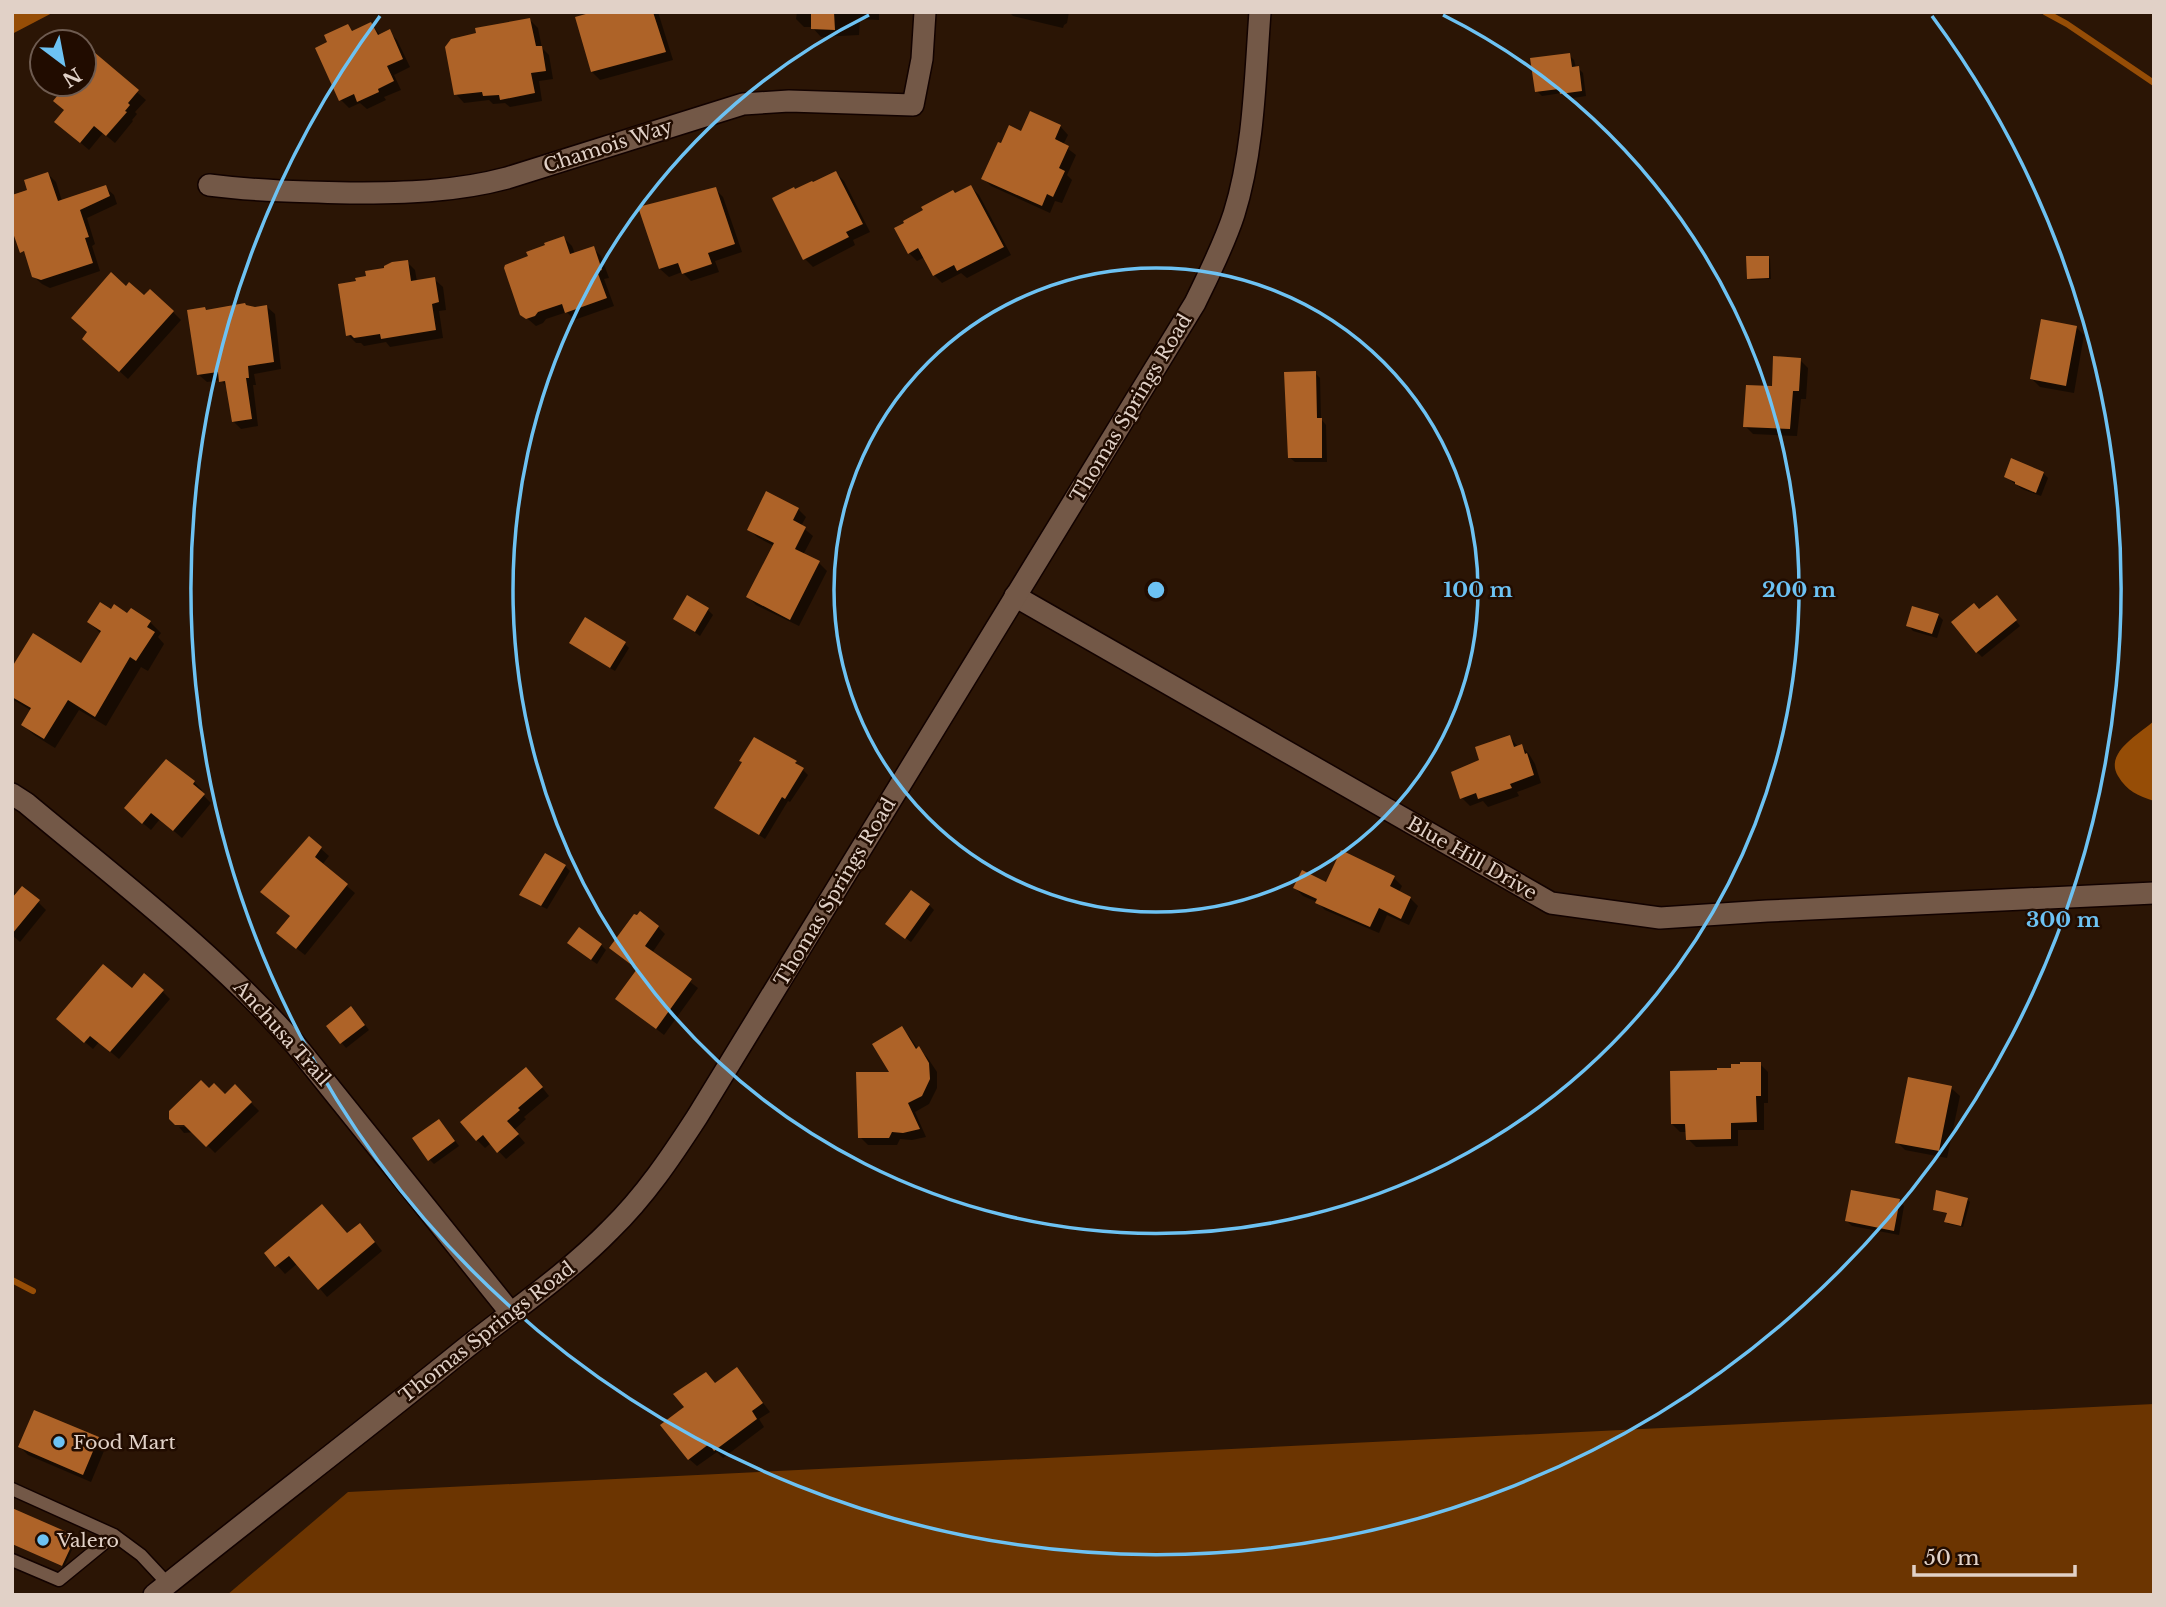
<svg xmlns="http://www.w3.org/2000/svg" width="2166" height="1607" font-family="'Libre Baskerville',serif">
<style>
.forest{fill:#6c3501}
.water{fill:#964d06}
.shadow{fill:#0007}
.lines{fill:none;stroke-linecap:round;stroke-linejoin:round}
.stream{stroke:#964d06;stroke-width:6}
.building{fill:#ae6328}
.service-casing{stroke:#120200;stroke-width:15}
.minor-casing{stroke:#120200;stroke-width:24}
.tertiary-casing{stroke:#120200;stroke-width:24}
.service{stroke:#735847;stroke-width:12}
.minor{stroke:#735847;stroke-width:21}
.tertiary{stroke:#735847;stroke-width:21}
.ring{fill:none;stroke:#6dc2f3;stroke-width:3.5}
.poi-dot{fill:#6dc2f3;stroke:#210c00;stroke-width:2.5}
.labels{text-anchor:middle;dominant-baseline:central;stroke-width:5;stroke-linejoin:round;paint-order:stroke}
.street-label{font-size:19px;fill:#e1d1c7;stroke:#210c00}
.poi-label{font-size:19px;fill:#e1d1c7;stroke:#210c00;text-anchor:start}
.centre{fill:#6dc2f3;stroke:#210c00;stroke-width:3.5}
.ring-label{font-size:21px;text-anchor:middle;font-weight:bold;fill:#6dc2f3;stroke:#210c00;stroke-width:5;stroke-linejoin:round;paint-order:stroke}
</style>
<rect width="100%" height="100%" fill="#2b1505"/>
<path class="forest" d="M2154,1404v191h-1927l121,-103z"/>
<path class="water" d="M12,12h42l-42,22z
M2154,721v80c-16,-5 -27,-10 -36,-25 -14,-23 21,-42 36,-55z"/>
<path class="shadow" d="M597,12h61l15,48 -73,20 -8,-8z
M797,12h82v8l-19,-1 -1,16 -38,2 -9,-10h-8l-8,-8z
M1009,12h60l-2,11 -3,2 -1,3 -50,-12z
M530,20l8,8 4,20 7,7 4,24 -14,2 3,20 -32,6 -5,-4 -12,1 -4,-4 -25,3 -8,-9z
M371,24l10,12 8,-4 8,8 13,27 -16,8 7,15 -17,7 2,3 -19,9 -7,-6 -11,5 -8,-8 -11,-57 18,-17 6,6z
M94,55l52,45 -11,12 2,2 -5,6 1,1 -18,22 -12,-10 -14,17 -24,-21 1,-18 3,-27h15v-17z
M1569,55l5,5 2,8h2l5,5 3,23 -19,3 -5,-6 -20,3 -5,-5z
M1060,126l8,9 -5,10 13,10 -9,20 5,5 -10,23 -7,-2 -5,12 -59,-27 -8,-8 39,-45z
M836,173l8,8 26,51 -17,8 2,5 -42,22 -8,-8 -9,-68z
M48,174l8,8 6,19 43,-14 9,8 3,9 -30,14 8,26 -3,2 8,25 -50,17 -8,-4 -9,-8 -5,-20 -8,-8 9,-56z
M971,187l8,8 32,60 -44,23 -6,-5 -19,10 -8,-8 -9,-18 -8,4 -8,-8 47,-58z
M715,189l8,8 19,55 -27,9 4,11 -28,9 -9,-9 -13,5 -9,-8z
M564,238l8,8 3,8 18,-6 8,8 8,22 -5,1 10,27 -40,14 -7,-8 -21,7 -3,4 -7,3 -14,-12 8,-57z
M1768,257l2,2 1,20 -20,1 -2,-2z
M407,262l8,8 2,12 17,-3 9,8 3,23 -7,1 4,27 -53,9 -4,-5 -22,4 -3,-3h-5l-8,-8 10,-53z
M126,288l47,24 8,8 -53,59 -36,-33 -3,-13z
M267,307l8,7 6,55 -27,5 2,11h-3l5,41 -17,3 -8,-8 -5,-32 -7,-9 -14,2 -8,-7 8,-64z
M2076,327l8,8 -10,58 -34,-6 -8,-8z
M1800,360l8,8 -2,31h-5l-4,37 -44,-2 -8,-8 29,-38z
M1315,373l5,5 1,41 5,6 1,37h-32l-6,-5z
M2043,473l5,5 -7,18 -19,-7 -16,-12z
M798,509l8,8 -5,9 12,10 -10,19 16,8 8,8 -28,55 -43,-21 -8,-8 26,-51 -17,-9 -8,-8z
M2001,603l19,23 -38,31 -5,-5 3,-41z
M708,610l5,5 -13,21 -25,-18z
M111,611l39,11 11,11 -3,4 6,7 -16,27 -7,-4 -35,59 -27,-16 -24,38 -21,-13 -11,-10 9,-14 -20,-12v-29l70,-5 19,-31 -12,-12z
M1938,615l5,5 -6,18 -24,-7 -5,-6z
M624,643l5,5 -14,23 -39,-24z
M1510,737l8,10 3,-1 8,8 6,10 6,19 -24,9 2,4 -31,11 -5,-6 -13,5 -8,-8 20,-37z
M795,762l13,13 -18,27 -2,-1 -23,38 -48,-31z
M194,782l8,8 -2,2 11,11 -29,35 -22,-19 -9,11 -17,-14z
M309,838l20,18 -7,9 33,28 -50,62 -19,-15z
M565,866l5,5 -23,38 -21,-10 -5,-5z
M1394,878l8,8 -3,6 11,6 8,8 -9,19 -22,-10 -8,18 -54,-23 -8,-8 -14,-6 -8,-8z
M12,890l5,4 21,8 8,8 -26,32 -8,-7z
M929,905l5,5 -23,32 -18,-13z
M658,927l7,7 -13,19 46,35 -34,47 -46,-36 20,-29 -27,-22z
M601,945l5,5 -9,14 -23,-16z
M132,990l30,1 8,8 -51,60 -20,-17 -6,7 -26,-22z
M356,1013l13,17 -23,18 -18,-22z
M901,1028l8,8 9,13 9,8 10,15v16l-8,16 -14,8 11,25 -14,3 -12,-1 -3,6h-29l-8,-8 32,-64z
M1760,1064l8,8v31h-4v27h-26v16l-42,1 -8,-8 -1,-7h-7l-8,-8 47,-53z
M534,1077l15,19 -25,21 2,2 -12,11 11,13 -19,16 -15,-16 -6,5 -8,-8z
M235,1086l24,25 -44,42 -21,-21 -10,1 -5,-6 14,-1 16,-35 16,5z
M1951,1088l9,8 -13,62 -42,-8 -8,-8z
M444,1126l15,20 -25,18 -5,-5z
M1968,1200l2,2 -7,25 -15,-3 -2,-2 2,-8 -13,-4z
M1899,1201l5,5 -5,29 -47,-9 -5,-5z
M368,1233l14,18 -55,46 -29,-34 -13,11 -19,-21 82,-18z
M737,1369l33,43 -11,7 5,8 -41,31 -6,-6 -20,14 -8,-7 27,-74z
M98,1438l8,8 -15,36 -63,-27 -8,-8z
M75,1537l2,2 -13,28 -52,-23z"/>
<g class="lines">
<path class="stream" d="M2045,12l22,12 87,59
M12,1280l21,11"/>
</g>
<path class="building" d="M593,12h60l13,40 -75,20 -16,-55z
M811,12h23l1,18 -24,-1z
M530,18l6,28h6l4,25 -15,2 4,20 -35,7 -1,-5 -16,1 -1,-4 -28,3 -9,-48 6,-8 25,-6 -1,-5z
M371,22l7,13 12,-6 13,30 -16,7 7,15 -16,8 1,3 -22,10 -3,-8 -15,7 -24,-53 12,-6 -3,-7 24,-11 4,7z
M94,52l45,38 -11,13 2,2 -5,6 2,1 -21,24 -12,-10 -14,17 -26,-21 10,-12 -11,-9 14,-17h17v-20z
M1570,53l2,14 7,-1 3,25 -22,3 -1,-5 -24,3 -5,-34z
M1030,111l31,14 -6,14 14,7 -10,22 6,3 -12,26 -6,-3 -5,12 -61,-27 17,-37 3,1 8,-18 12,6z
M836,171l27,53 -17,8 3,5 -46,23 -31,-62 22,-11 1,2 17,-8 1,1z
M48,172l10,29 48,-16 4,11 -30,14 9,27 -4,1 8,25 -52,17 -9,-3 -8,-26 -4,2 -8,-23v-35l15,-5 -3,-10z
M971,185l33,62 -47,24 -3,-6 -21,11 -15,-28 -10,6 -14,-26 10,-5 -1,-2 20,-11 -2,-3 32,-17 2,3z
M716,187l19,57 -27,9 4,11 -30,10 -4,-11 -19,6 -21,-62z
M564,236l6,18 24,-8 8,24 -5,1 10,27 -42,15 -3,-9 -24,8 -3,4 -9,3 -6,-4 -16,-47 1,-3 23,-9 -2,-4 19,-7 -1,-2z
M1746,256h23v22l-22,1z
M408,260l3,21 24,-4 4,25 -7,2 4,26 -55,9 -1,-5 -26,4 -3,-3 -5,1 -8,-52 18,-3 -1,-3 11,-2 -1,-5 19,-3v-2l8,-4z
M111,272l15,14 3,-4 15,13 6,-6 24,22 -55,61 -37,-33 5,-7 -16,-14z
M245,303l1,2 9,2 12,-2 7,57 -26,4 1,12h-3l6,41 -20,3 -7,-41 -6,1 -1,-10 -21,3 -10,-65 18,-3 1,3z
M2041,319l36,7 -11,60 -36,-7z
M1773,356l28,2 -2,33h-6l-3,38 -47,-2 3,-42 26,1z
M1316,371l1,47h5v40h-34l-4,-86z
M2011,458l33,14 -8,21 -21,-9v-2l-11,-5z
M766,491l33,17 -6,12 13,7 -11,22 25,12 -30,59 -44,-23 28,-54 -27,-13z
M687,595l22,13 -14,24 -22,-13z
M1997,595l20,25 -41,33 -25,-31 23,-19 5,6z
M100,602l11,7 3,-5 13,9 4,-5 20,13 -4,6 8,5 -19,29 -6,-4 -35,60 -27,-17 -24,39 -23,-14 10,-17 -19,-11v-30l21,-34 48,30 20,-32 -14,-9z
M1912,606l27,8 -7,20 -26,-8z
M585,617l41,25 -16,26 -41,-25z
M1510,735l4,12 8,-3 3,10 2,-1 7,22 -24,9 2,4 -34,11 -2,-6 -16,6 -9,-27 28,-12 -4,-13z
M754,737l43,24 -2,2 9,5 -19,31 -3,-2 -23,38 -45,-27 28,-46 -3,-1z
M166,759l29,22 -2,3 12,10 -32,37 -22,-18 -9,11 -18,-16z
M309,836l13,11 -7,10 33,27 -52,65 -20,-16 14,-17 -30,-24z
M1341,850l54,26 -5,10 21,11 -10,22 -22,-11 -9,19 -55,-24 2,-4 -24,-11 9,-18 24,12z
M545,853l21,12 -25,41 -22,-11z
M22,886l18,14 -28,34v-36z
M911,890l19,14 -25,35 -20,-15z
M640,911l19,15 -14,20 47,33 -36,50 -41,-30 22,-30 -28,-21 25,-34 3,1z
M579,927l23,17 -11,16 -24,-17z
M103,964l29,24 12,-15 20,17 -54,62 -20,-16 -6,7 -28,-24z
M351,1006l14,19 -25,19 -14,-18z
M902,1026l14,23 3,-3 10,17 1,16 -8,17 -14,7 12,26 -17,4 -11,-1 -3,6h-31l-2,-66h33l-17,-28z
M1740,1062h21v34h-5l1,26 -26,1v16l-45,1 -1,-16h-14l-1,-53 47,-1v-2h14v-4h9z
M526,1067l17,20 -25,21 2,2 -13,11 12,13 -22,19 -14,-18 -7,6 -16,-19z
M1908,1077l44,9 -13,65 -44,-8z
M201,1080l8,8 5,-5 11,11 10,-10 17,18 -46,45 -22,-22h-9l-6,-6v-8z
M439,1119l16,22 -27,20 -16,-23z
M1851,1190l49,9 -6,32 -49,-10z
M1936,1190l32,8 -7,28 -17,-4 3,-9 -14,-3z
M322,1204l25,29 13,-10 15,19 -57,48 -29,-34 -14,11 -11,-14z
M737,1367l26,36 -11,8 5,8 -43,32 -5,-7 -21,16 -28,-35 24,-18 -11,-13 33,-22 9,11z
M34,1410l65,27 -16,38 -65,-28z
M12,1508l64,28 -14,30 -50,-22z"/>
<g class="lines">
<g class="service-casing">
<path id="service" d="M12,1489l102,46 27,20 27,29
M12,1560l47,20 55,-45"/>
</g>
<g class="minor-casing">
<path id="minor" d="M209,185c47,6 94,7 141,8 53,0 105,-1 157,-15l236,-74 46,-3 124,4 9,-46 3,-47
M1015,596l536,307 109,15 107,-7 387,-18
M12,794l14,9c92,77 190,151 269,241l215,268"/>
</g>
<g class="tertiary-casing">
<path id="tertiary" d="M154,1595c102,-82 207,-162 308,-244 50,-40 104,-76 148,-121 35,-34 61,-73 87,-113l498,-814c14,-29 29,-58 39,-89 20,-64 21,-135 26,-202"/>
</g>
<use href="#service" class="service"/>
<use href="#minor" class="minor"/>
<use href="#tertiary" class="tertiary"/>
</g>
<g class="ring">
<circle cx="1156" cy="590" r="322"/>
<path d="M1443 15A643 643 0 1 1 869 15"/>
<path d="M1932 16A965 965 0 1 1 380 16"/>
</g>
<g class="poi-dot">
<circle cx="59" cy="1442" r="7"/>
<circle cx="43" cy="1540" r="7"/>
</g>
<g class="labels">
<g class="street-label">
<text transform="translate(608 146) rotate(-18)">Chamois Way</text>
<text transform="translate(1131 408) rotate(-59)">Thomas Springs Road</text>
<text transform="translate(1472 858) rotate(30)">Blue Hill Drive</text>
<text transform="translate(835 892) rotate(-59)">Thomas Springs Road</text>
<text transform="translate(282 1033) rotate(48)">Anchusa Trail</text>
<text transform="translate(487 1332) rotate(-38)">Thomas Springs Road</text>
</g>
<g class="poi-label">
<text x="73" y="1442">Food Mart</text>
<text x="57" y="1540">Valero</text>
</g>
</g>
<circle cx="1156" cy="590" r="10" class="centre"/>
<g class="ring-label">
<text x="1478" y="597">100 m</text>
<text x="1799" y="597">200 m</text>
<text x="2063" y="927">300 m</text>
</g>
<rect width="2166" height="1607" fill="none" stroke="#e1d1c7" stroke-width="28"/>
<g transform="translate(63 63) rotate(148)"><circle r="33" fill="#210c00" stroke="#6e5b50" stroke-width="2"/>
<path d="M0-5L12 26L0 18L-12 26Z" fill="#6dc2f3"/>
<text y="-10" font-size="19" font-weight="bold" text-anchor="middle" fill="#e1d1c7">N</text>
</g>
<path d="M1914 1565v10h161v-10" fill="none" stroke="#e1d1c7" stroke-width="3.5"/>
<text x="1924" y="1565" font-size="21" fill="#e1d1c7" stroke="#210c00" stroke-width="5" paint-order="stroke">50 m</text>
</svg>
